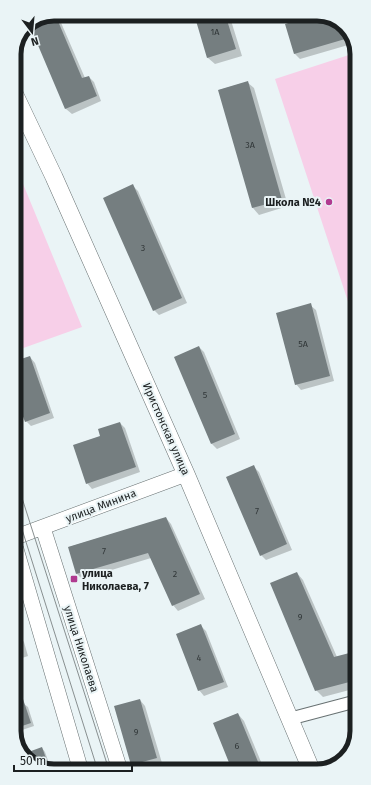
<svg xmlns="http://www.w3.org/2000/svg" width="371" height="785" font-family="'Fira Sans',sans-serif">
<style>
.green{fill:#f7cfe8}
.shadow{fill:#0003}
.building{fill:#757e80}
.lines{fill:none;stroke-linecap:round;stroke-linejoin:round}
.minor-casing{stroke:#687172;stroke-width:14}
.tertiary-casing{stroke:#687172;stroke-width:16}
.secondary-casing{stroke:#687172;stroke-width:18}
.minor{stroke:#fff;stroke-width:12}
.tertiary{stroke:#fff;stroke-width:15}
.secondary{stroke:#fff;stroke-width:17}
.tram{stroke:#888f90;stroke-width:1}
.poi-dot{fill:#b03a90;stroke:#eaf4f6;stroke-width:1.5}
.labels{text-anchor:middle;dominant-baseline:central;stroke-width:4;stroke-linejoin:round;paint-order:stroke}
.number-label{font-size:9px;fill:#323839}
.poi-label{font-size:11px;font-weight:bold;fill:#1c2021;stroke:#eaf4f6;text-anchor:end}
.street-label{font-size:11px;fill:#1c2021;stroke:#eaf4f6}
.rim{fill:none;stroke:#1c2021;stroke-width:5}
</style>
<rect width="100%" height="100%" fill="#eaf4f6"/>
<path class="green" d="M355,53l1,273 -81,-247z
M14,162l68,165 -67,24z
M357,729v4l-5,14 -5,-15z"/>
<path class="shadow" d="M54,14h14l-9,4 26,60 4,-1 5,5 7,19 -29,13 -6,-5 -36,-85z
M195,14h34l13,42 -27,8 -7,-6z
M321,14l21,8 13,21 -55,16 -5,-5 -9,-29z
M247,82l7,6 34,118 -29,9 -6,-7 -34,-118z
M133,186l5,5 49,112 -28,12 -5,-5z
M310,305l6,5 18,71 -33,9 -5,-6z
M199,347l5,5 36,87 -23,10 -5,-5z
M30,357l5,6 19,55 -23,8 -5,-5z
M120,423l5,5 15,44 -48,17 -5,-6 14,-47z
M253,466l6,6 33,78 -26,10 -5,-5z
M166,518l5,6 34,75 -27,12 -5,-6 -22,-47 -69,21 -5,-5 -8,-27z
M297,573l6,7 34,77 20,-5v36l-34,9 -7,-7z
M200,625l6,6 22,56 -24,9 -5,-6z
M21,638l3,4 4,14 -12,4v-20z
M140,700l5,6 17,57 -25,7 -5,-5 -17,-58z
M24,704l4,3 6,19 -18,6v-25z
M238,714l6,7 20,48 -31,1z
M42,748l3,4 6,17 -3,1 -18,-7 -6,-8z"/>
<path class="building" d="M54,14h1l27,64 7,-2 8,20 -32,13 -36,-85z
M194,14h31l11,35 -29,9z
M318,14l24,8 10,15 -58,17 -9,-30z
M248,81l34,119 -30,8 -34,-118z
M133,184l49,114 -29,13 -50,-113z
M311,303l19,73 -35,9 -19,-72z
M199,346l36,88 -24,10 -37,-87z
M30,356l20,57 -25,9 -10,-27v-34z
M120,422l16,45 -50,17 -13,-39 27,-9 -2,-7z
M254,465l33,79 -27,12 -34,-79z
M166,517l34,77 -28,12 -24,-53 -72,21 -8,-27z
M297,572l37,85 23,-6v29l-42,11 -45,-108z
M201,624l23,58 -26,9 -22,-57z
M16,684h2l13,39 -15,5z
M140,699l17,59 -26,7 -17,-59z
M238,713l23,56 -29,1 -19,-47z
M42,747l8,23 -20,-7 -7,-9z"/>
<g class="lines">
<g class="minor-casing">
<path id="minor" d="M289,719l68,-18"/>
</g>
<g class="tertiary-casing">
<path id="tertiary" d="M43,528l77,242
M16,537l170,-63
M16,549l65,222"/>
</g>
<g class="secondary-casing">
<path id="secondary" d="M14,93l40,84 132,297 125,295"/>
</g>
<use href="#minor" class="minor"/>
<use href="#tertiary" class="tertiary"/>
<use href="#secondary" class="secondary"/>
<path class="tram" d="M15,476l94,294
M15,507l83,264"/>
</g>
<g class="poi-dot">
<circle cx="329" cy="202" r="4"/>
<rect x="70" y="575" width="8" height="8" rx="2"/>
</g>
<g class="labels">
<g class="number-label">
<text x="215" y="32">1А</text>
<text x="250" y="145">3А</text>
<text x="143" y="248">3</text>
<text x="303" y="344">5А</text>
<text x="205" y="395">5</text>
<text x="257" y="511">7</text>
<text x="104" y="551">7</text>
<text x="175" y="574">2</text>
<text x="300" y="617">9</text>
<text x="199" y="658">4</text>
<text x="136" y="732">9</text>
<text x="237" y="746">6</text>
</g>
<g class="poi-label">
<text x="321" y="202">Школа №4</text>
<text x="82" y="573" text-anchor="start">улица<tspan x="82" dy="13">Николаева, 7</tspan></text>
</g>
<g class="street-label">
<text transform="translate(166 429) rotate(66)">Иристонская улица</text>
<text transform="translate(101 506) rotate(-21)">улица Минина</text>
<text transform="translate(81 649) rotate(72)">улица Николаева</text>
</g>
</g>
<path d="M0 0H371V785H0ZM54 21H317A33 33 0 0 1 350 54V731A33 33 0 0 1 317 764H54A33 33 0 0 1 21 731V54A33 33 0 0 1 54 21Z" fill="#eaf4f6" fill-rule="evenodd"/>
<path class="rim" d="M54 21H317A33 33 0 0 1 350 54V731A33 33 0 0 1 317 764H54A33 33 0 0 1 21 731V54A33 33 0 0 1 54 21Z"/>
<g transform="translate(32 32) rotate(164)" stroke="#eaf4f6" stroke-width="3" paint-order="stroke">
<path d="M0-3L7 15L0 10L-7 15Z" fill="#1c2021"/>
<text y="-6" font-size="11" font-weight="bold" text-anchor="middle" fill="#1c2021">N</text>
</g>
<path d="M14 765v6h118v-6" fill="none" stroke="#1c2021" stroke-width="2"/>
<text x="20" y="765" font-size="12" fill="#1c2021" stroke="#eaf4f6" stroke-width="3" paint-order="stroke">50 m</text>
</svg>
